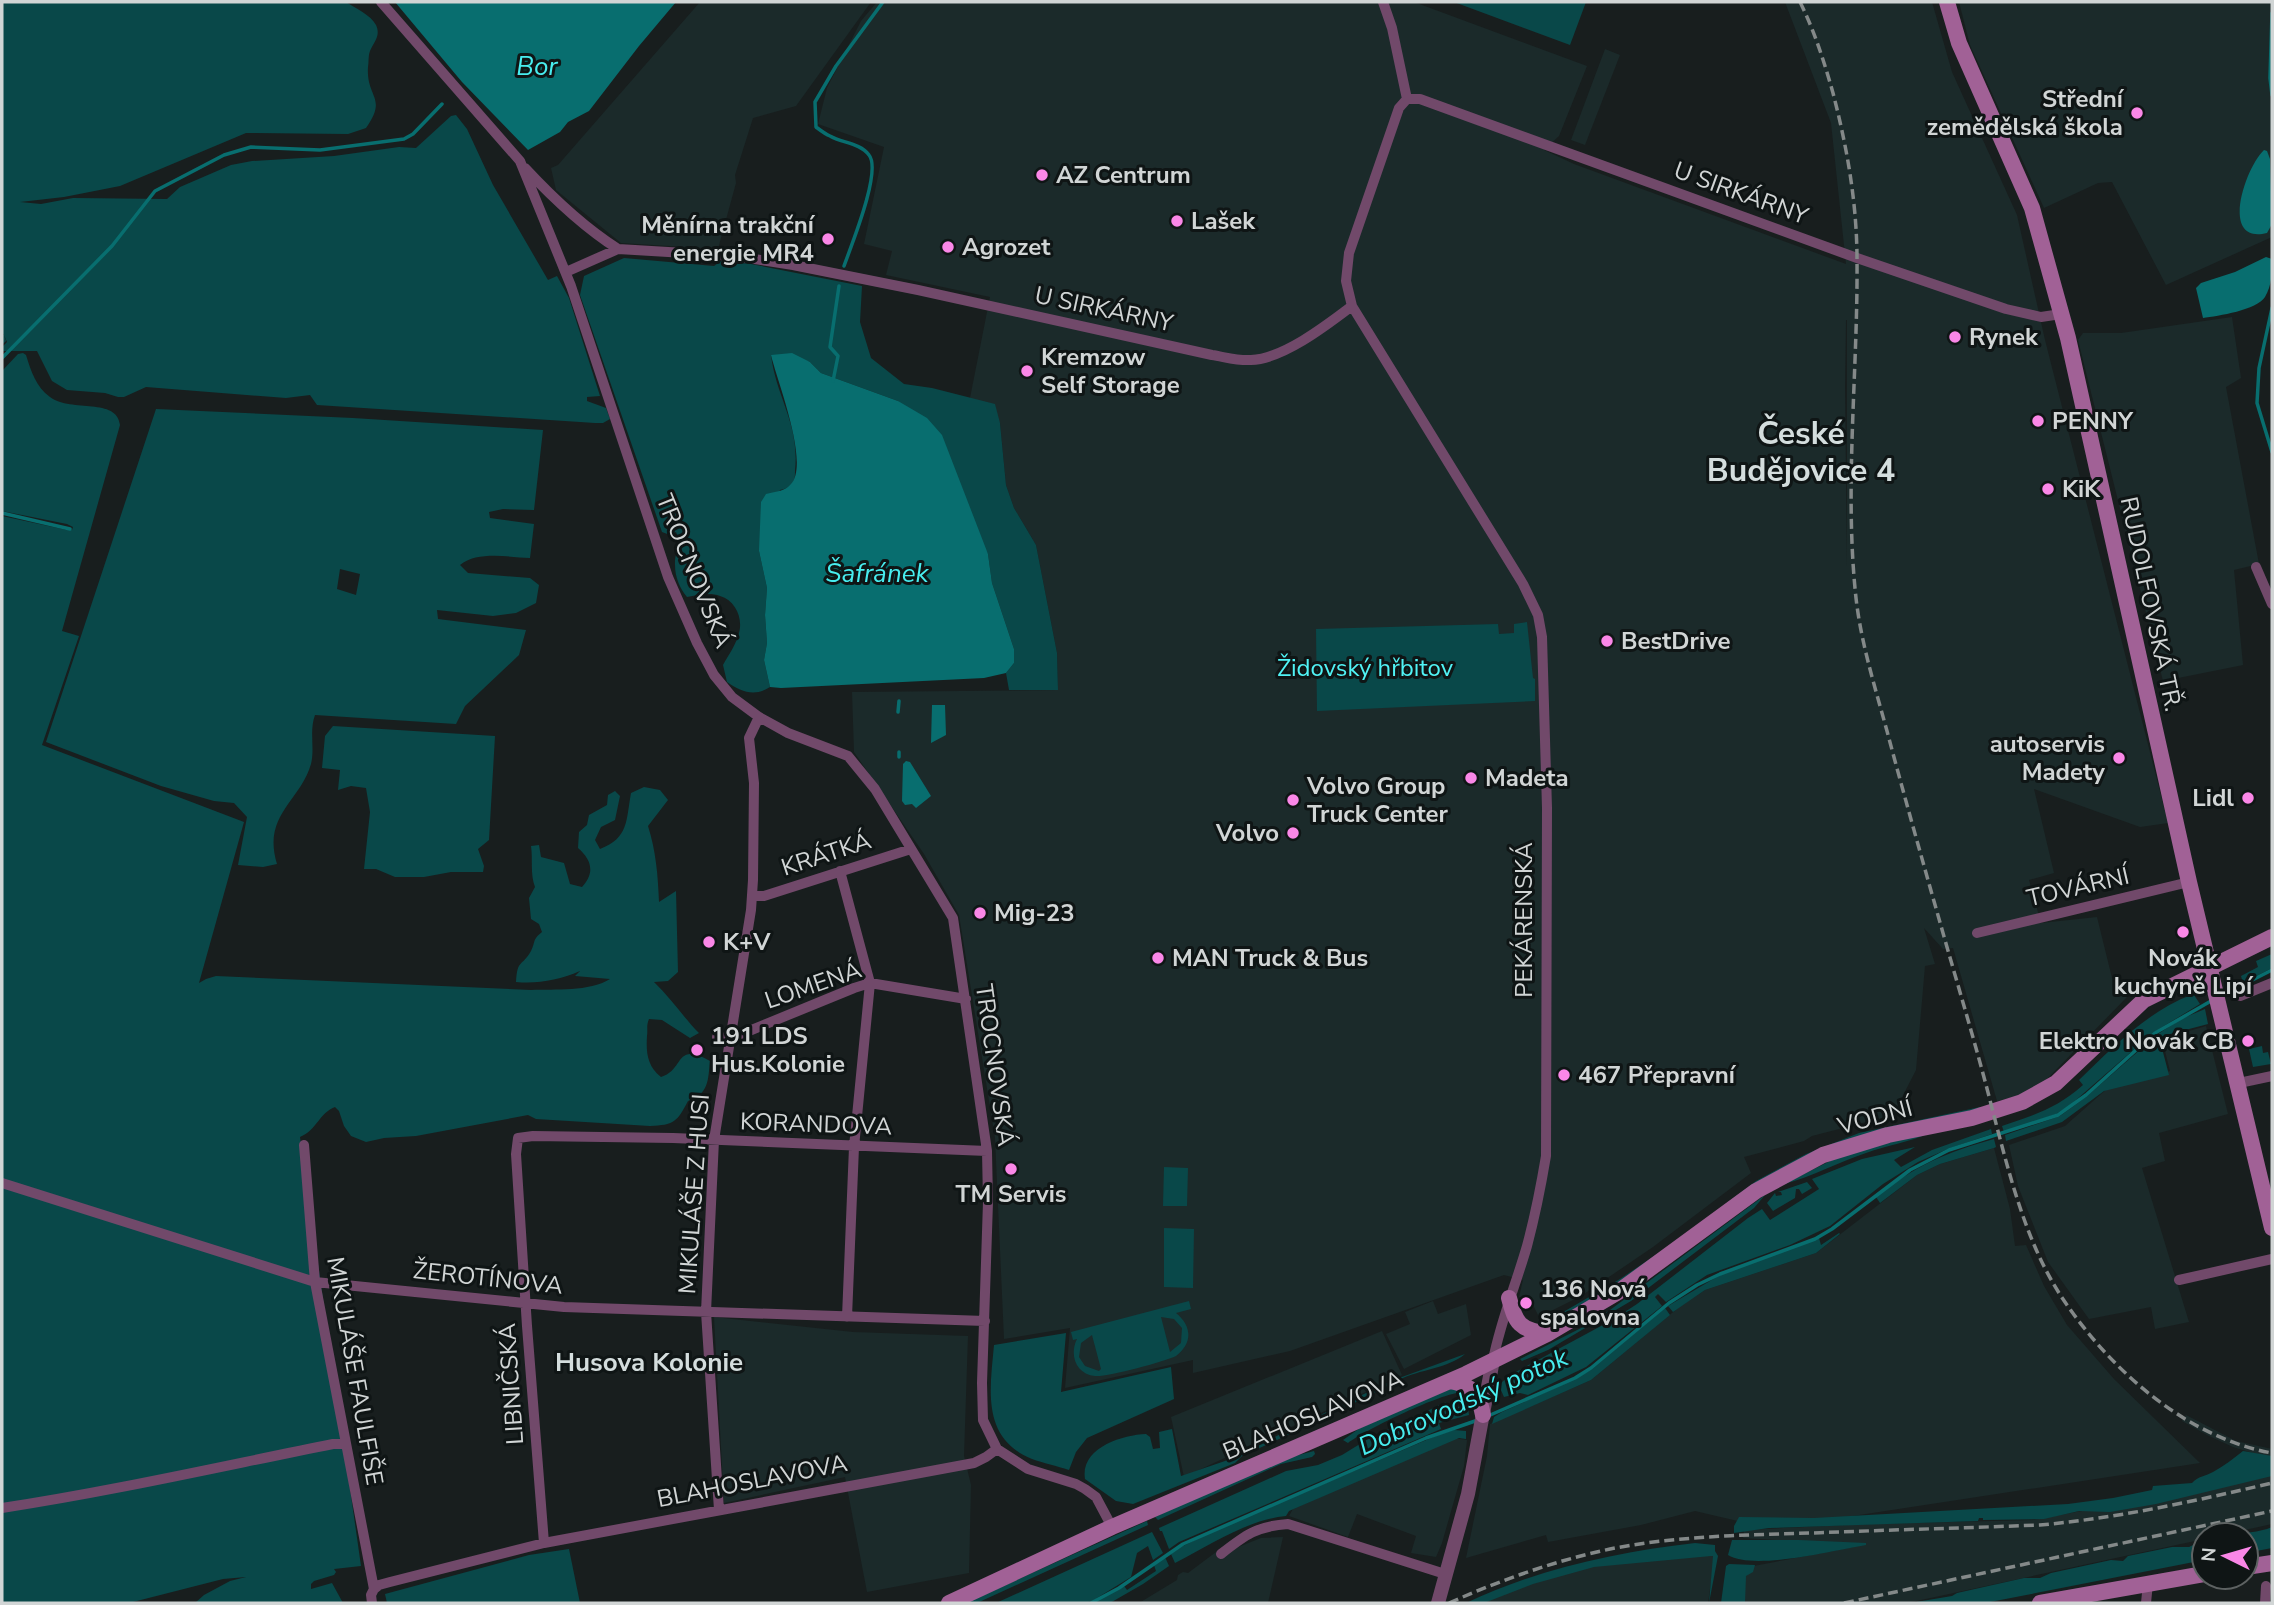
<svg xmlns="http://www.w3.org/2000/svg" width="2274" height="1605" font-family="'Nunito Sans',sans-serif">
<style>
.built{fill:#1b2a2a;fill-rule:evenodd}
.green{fill:#094849;fill-rule:evenodd}
.water{fill:#086e6f}
.lines{fill:none;stroke-linecap:round;stroke-linejoin:round}
.stream{stroke:#086e6f;stroke-width:3.5}
.minor{stroke:#71496a;stroke-width:10}
.tertiary{stroke:#71496a;stroke-width:14}
.secondary{stroke:#a16196;stroke-width:16}
.rail{stroke:#848989;stroke-width:3.5;stroke-dasharray:10 5;stroke-linecap:butt}
.poi-dot{fill:#fa87e7;stroke:#0f1515;stroke-width:2.5}
.labels{text-anchor:middle;dominant-baseline:central;stroke-width:6;stroke-linejoin:round;paint-order:stroke}
.poi-label{font-size:24px;font-weight:bold;fill:#d1d5d5;stroke:#0f1515;text-anchor:start}
.street-label{font-size:24px;fill:#d1d5d5;stroke:#0f1515}
.park-label{font-size:24px;fill:#50f3f5;stroke:#0f1515}
.water-label{font-size:26px;font-style:italic;fill:#48edef;stroke:#0f1515}
.neighbourhood-label{font-size:26px;font-weight:bold;fill:#d4dddd;stroke:#0f1515}
.district-label{font-size:32px;font-weight:bold;fill:#d4dddd;stroke:#0f1515}
</style>
<rect width="100%" height="100%" fill="#181e1e"/>
<path class="built" d="M700,2h171l-75,104 -43,12 -18,57 1,8 -18,66 -97,-6 -65,-53 -5,-22 7,-3z
M877,2h537l173,64 -28,70 -15,14 30,14 272,100 -15,-141 -46,-121h147l20,70 65,143 28,125 123,483 -28,4 -106,-38 20,84 -25,7 12,43 56,-6 15,61 15,19 -80,82 -29,17 -21,5 -44,-153 -10,1 -19,-21 11,36 -10,2 -9,104 -23,45 -81,21 -8,5 -60,16 7,16 -98,74 -72,49 -42,21 -8,-16 -12,-4 4,-17 -19,-5 -214,76 -97,22v-13l-128,28 5,-60 -66,11 -9,-201 -36,-223 -35,-61 -70,-102 -2,-60 206,-2 -1,-37 -21,-108 -22,-37 -8,-23 -6,-62 -31,-20 21,-106 -104,-22 6,-24 -28,-7 20,-97 -66,-23 9,-36 34,-67zM1846,320h1v248l-2,-181z
M1959,2h313v235l-106,48 -54,-103 -14,1 -54,25 -74,-163z
M1605,49l15,6 -35,90 -14,-5z
M2232,317l9,61 -15,9 33,177 -25,6 9,95 -80,16 -85,-341 5,-7h38z
M2206,1026l22,88 -69,19 6,28 -23,7 47,154 -34,7 -4,-22 -62,12 -41,-57 -30,-76 -9,-41 56,-19 44,-39 61,-16 -8,-32z
M1994,1148l16,61 5,37 11,-1 18,41 23,39 47,54 86,84 -380,58 -78,1 -47,-11 -54,14 -93,17 -2,-7 -80,23 21,-102 3,-32 101,-44 87,-72 27,-18 111,-37 101,-78 23,-11z
M1433,1301l5,13 28,-10 5,31 -67,34 -18,-35 24,-10 -5,-12z
M714,1317l139,15 115,4 -4,120 7,29 -2,88 -102,19 -22,-115 -121,26z
M1382,1331l20,44 -218,102 -13,-60z
M2186,1415l50,26 36,8v10l-39,-12 -26,-12 -25,-14z
M1453,1438l14,2 -3,26 -22,77 -6,14 -25,-4 5,-17 -59,-22 -9,23 -59,-21 4,-7z
M2272,1473v51l-50,11h-18v4l-297,64h-173l-1,-33 130,-25 -120,-7 1,-8 125,-6 164,-4 183,-34z
M1283,1537l-15,66h-129l38,-23 1,-5 5,-3 5,1 28,-21 5,2 40,-16z
M1715,1554l-7,49h-227l47,-18 69,-21z"/>
<path class="green" d="M2,2h344c9,6 25,13 30,23 5,11 -2,17 -6,26 -2,5 -1,11 -2,16 -2,31 20,30 -2,61l-18,6 -102,-1 -126,53 -56,11 -44,5 21,2 32,-6 94,1 13,-12 51,-22 21,-4 82,-5 65,-9 17,1 35,-32 5,-1 11,14 26,56 55,95 9,-4 12,22 31,98 -13,1v4l19,7 4,11 -7,4h-8l-278,-18 -7,-10 -24,3 -140,-11 -22,10h-6l-13,-4 -38,-3 -15,-9 -15,-30h-35v-4l5,-5 -3,-7 2,6 -4,4v-10h2l-2,-2z
M1454,2h132l-16,43z
M624,258l90,8 7,-5 30,3 111,22 -2,36 11,36 33,26 28,4 63,16 5,19 6,62 8,23 22,37 21,108 1,37h-49l-3,-17 8,-10v-14l-22,-66 -4,-29 -90,-153 -77,-28 -11,-11 -22,-7h-17c5,42 29,69 24,116 0,5 0,11 -5,15 -1,1 -8,4 -10,4l-21,61 8,37 -2,27 2,28 -3,17 6,27c-15,10 -29,5 -43,-5l-4,-17c5,-9 12,-19 15,-29 6,-15 -1,-35 -18,-40 -10,-4 -22,-1 -33,1 -7,-8 -12,-20 -12,-32 -1,-14 8,-17 1,-33l-6,3 -8,-3 -82,-237 4,-19z
M23,353l3,2c5,16 10,32 24,42 22,16 67,0 70,28l-58,206 17,5 -37,109 202,77 -45,161 7,-4 10,-3 315,14c24,-1 58,2 79,-11l-35,-3 5,-5c-21,9 -42,13 -64,11 1,-23 6,-15 15,-31 5,-10 1,-11 11,-19l-3,-8 -8,-5 -2,-21 6,-11c-5,-13 -2,-28 -4,-41l8,-1 2,12 23,6 6,21 12,3c13,-14 10,-27 -4,-39l1,-16 8,-7 2,-10 18,-10 1,-10 7,-4 5,5 -5,24 -14,7 -6,13 5,9c29,-11 26,-29 31,-56l13,-6 16,3 8,10 -20,26c8,25 10,50 11,76l17,-11 2,81 -10,9 -14,1c17,16 29,35 45,51l-9,5 -28,-18 -13,-1c-3,7 -1,10 -2,17 -1,16 0,30 14,41 24,-7 13,-36 49,-16 -2,19 -1,33 -22,40 -11,21 -14,24 -38,25l-114,-7 -8,-4 -112,21 -32,2 -18,4 -15,-6 -7,-10 -5,-15 -4,-4c-16,6 -18,23 -35,30l61,429 -27,3 2,3 -2,3 -20,6 -3,3v5l21,-6 11,20h-148l9,-8 26,-14 16,-4 -23,2 -94,24h-127v-1087l65,14h5l1,-3 -6,-3 -65,-13v-140l16,-17z
M156,409l197,9 190,12 -9,80 -31,-1 -14,3 1,6 44,6 -4,34c-22,-1 -53,-7 -70,7l8,8 62,5 9,7 -3,18 -20,10 -23,3 -56,-6 1,9 88,11 -7,25 -54,51 -9,18 -141,-9c-6,16 0,33 -4,49 -11,38 -49,51 -34,100l-14,3 -25,-2 9,-48 -13,-14 -20,-2 -53,-15 -115,-44zM340,569l20,5 -4,21 -19,-6z
M1527,622l6,56 2,1v22l-218,10 -1,-82 182,-5 1,10 15,-1v-9z
M333,726l162,10 -6,104 -11,9 6,17 -1,6h-32l-27,5h-29l-19,-8h-12l6,-57 -4,-24 -15,-2 -13,4 2,-20 -18,-2 3,-32z
M2272,954v14l-29,15 -2,-7 17,-9 -2,-6z
M2191,995h3l6,9 -46,28 -85,74 -13,8 -52,18 -2,-6c33,-11 55,-18 81,-41l-4,-5c32,-31 69,-69 112,-85z
M2205,1009l3,15 -49,13 10,38 -65,16 -42,31 -56,19 -1,-6 55,-19 26,-19 72,-63 23,-15z
M2262,1046l1,7 5,-1 3,12 -18,3 -4,-18z
M1980,1107l5,1 -151,38 -182,117 -106,64 -5,-2 79,-46 52,-35 84,-63 50,-27 53,-21z
M1991,1129l1,5 -42,14 -32,14 -35,22 -53,42 -40,19 -83,30 -41,27 -8,-8 -3,3 7,9 -76,61 -58,28 -8,-2 -16,4 -4,-9 1,-5 9,-8 104,-56 23,-15 111,-86 14,-9 8,11 49,-31 -7,-10 50,-20 53,-12 -21,13 7,7 31,-17z
M1929,1133c-21,10 -42,12 -63,20 -28,9 -54,24 -82,31l50,-25 54,-17z
M1994,1139l2,8 -2,1 -54,16 -23,11 -37,28 -4,-6c38,-31 71,-45 118,-58z
M1164,1167l24,1 -1,38h-24z
M1807,1182l5,6 -10,6 -3,-5h-3l-1,9 -22,13 -6,-8 8,-10 1,3 6,-1 -1,-3h-3z
M1765,1195l-11,13 -123,93 -83,49 -26,11 -2,-2 63,-32 27,-17z
M1164,1228l30,1 -1,59 -29,-1z
M1839,1233l1,1 -24,19 -111,37 -32,22 -5,-6 52,-31 99,-37 2,7z
M1189,1301l2,8 -15,4c16,13 17,30 0,43 -13,6 -68,21 -81,20 -19,-2 -26,-21 -18,-37l-4,1 -2,-8zM1161,1317l13,2 8,9 -1,15 -11,9zM1092,1335l9,34 -2,2 -14,-5 -6,-9 2,-14z
M1665,1308l5,7 -79,65 -99,44 2,-7 8,-5 62,-28 27,-14z
M1066,1333l-5,59 110,-25 3,32 -87,39 -11,14 -7,18c-12,-4 -26,-7 -37,-11 -51,-21 -42,-69 -38,-114z
M1465,1354c-18,15 -45,15 -66,26 -51,27 -104,52 -157,76l-7,7 -102,41 -17,-3 -31,-22c-5,-31 37,-44 61,-45l4,3 3,12 7,-1 -1,-16 13,-3 9,47 44,-15 166,-80z
M1452,1388l11,4c-22,1 -96,37 -115,51l-5,-3 17,-12z
M1461,1400l7,8 1,7 -30,8 2,6 -262,113 -10,7 -7,-18h-2l-1,-3 127,-57 32,-6 24,-10 26,-16 78,-37 4,9 12,-6z
M1454,1430l12,1v8l-7,-1 -170,73 -3,5c-40,4 -75,29 -111,47l-4,-9 12,-8 29,-14 226,-97z
M1314,1451l1,3 -3,3 -31,7 -123,56 -3,-3 124,-57z
M2243,1451l29,5v20l-116,28 -46,8 -31,-1 -35,8 -61,1v-2h-4l-1,3 -209,7 -35,5v-7l5,-9 75,1 254,-14 45,-6 39,-8 1,-4 39,-3c6,-7 14,-7 21,-11 11,-6 20,-13 30,-21z
M1147,1521l1,4 -171,78h-11z
M2272,1527v21l-26,5v-18h-17c14,-3 30,-2 43,-8z
M1152,1532l11,21 -10,7 -5,-14 -11,7 -6,24 -39,24 -7,2h-89z
M1732,1540h67l67,3v2c-31,5 -112,26 -138,10z
M2204,1540v20l-219,43h-75l42,-7 5,-3 67,-15h16l11,-5 60,-13 12,1 5,-5 44,-9h17z
M1695,1543l20,2v6l3,5 -9,47 4,-47h-2l-117,11 -61,17 -49,19h-18c72,-34 150,-51 229,-60z
M569,1549l11,54h-193l-2,-9 144,-39z
M1165,1557l4,9 -26,18 -33,19h-17l31,-17 3,4 29,-19 -2,-6z
M1729,1564l26,1 -2,7 -7,4 -1,27h-24l5,-37z"/>
<path class="water" d="M395,2h281l-37,44 -50,65 -21,11 -8,10 -32,18 -66,-68z
M2264,150l3,1 3,8 2,65 -5,9c-48,12 -22,-65 -3,-83z
M2266,257l6,2c0,14 0,26 -7,38 -8,13 -47,19 -62,21l-7,-30 5,-5 34,-11z
M792,353l18,9 11,11 77,28 29,17 15,17 46,119 4,29 22,66v14l-8,10 -22,5 -203,10 -11,-1 -6,-27 3,-17 -2,-28 2,-27 -8,-37 2,-49 5,-8c8,-2 20,-3 25,-10 19,-21 -14,-103 -20,-129z
M932,705h13l1,30 -15,8z
M906,761l4,1 21,34 -15,12 -4,-4 -7,1 -3,-4 1,-37z"/>
<g class="lines">
<path class="stream" d="M2272,13l-2,65 2,17
M844,266c7,-20 38,-95 25,-111 -9,-12 -27,-12 -39,-19 -5,-2 -10,-6 -14,-9l-1,-25 21,-36 47,-64
M2272,308l-13,60 -2,35 15,49
M2,358l110,-112 43,-55 69,-36 27,-8 69,3 84,-11 9,-5 29,-30
M833,381l5,-25 -8,-9 9,-61
M2,513l68,16
M898,712l1,-11
M899,752v5
M2221,996l51,-26
M1488,1416l87,-38 16,-10 78,-65 28,-18 23,-11 95,-35 17,-10 78,-59 39,-20 109,-35 28,-20 69,-62 56,-32
M1091,1603l28,-15 64,-44 243,-106 52,-18"/>
<path class="minor" d="M381,2l139,159 51,125 97,291 29,66 17,32 18,22 27,20 29,16 60,23 27,33 78,129 34,233 1,51 -6,181 1,37 14,29 31,20 48,15 9,5 11,8 16,30
M1383,2l9,26 15,71
M525,168c26,28 60,60 93,81l117,7 58,9 125,25 294,65c13,2 26,6 39,5 32,-1 76,-35 101,-54
M566,272l52,-23
M2256,567l16,37
M840,871l30,112 -16,164 -7,170
M752,896h12l147,-47
M1977,933l212,-51
M2240,996l32,-13
M717,1037l15,1 122,-50 16,-5 96,16
M2239,1083l33,-7
M304,1145l11,137 59,307 -3,6 1,8
M2,1183l313,99 249,25 421,14
M2179,1280l93,-21
M1493,1360c8,-40 23,-76 34,-114 8,-30 14,-60 19,-90l1,-348 -5,-171 -4,-22 -15,-31 -171,-278 -6,-25 3,-28 50,-145 8,-9h13l437,159 149,51 35,8 20,-3
M2,1508c111,-17 221,-42 331,-64h12
M719,1510l-13,-198 8,-172 37,-230 2,-30 1,-97 -5,-45 10,-21
M544,1543l-17,-217 -11,-172 2,-16 15,-2 140,2 314,13
M1221,1554c24,-19 36,-28 67,-30l157,50
M374,1589l5,-4 11,-3 154,-39 430,-80 12,-6 11,-8
M2146,1603l2,-20
M2265,1603l1,-17"/>
<path class="tertiary" d="M1438,1603l30,-109 25,-134"/>
<path class="secondary" d="M1947,2l12,41 73,165 36,130 121,544 83,346
M1509,1298c7,26 10,31 38,36
M1450,1381c22,4 29,13 33,34
M2246,1567l26,-4
M949,1603l163,-76 354,-153 81,-40 71,-42 138,-101 67,-36 65,-20 84,-17 50,-16 34,-19 88,-83 128,-63
M2040,1603l164,-29"/>
<path class="rail" d="M1800,2c14,28 24,59 33,91 14,54 24,110 24,167 1,111 -13,228 -1,338 5,45 19,89 31,133 18,68 37,135 56,202 17,60 35,119 50,179 16,61 32,127 66,181 48,74 125,144 213,160
M1449,1603c52,-23 105,-42 161,-54 66,-13 134,-14 201,-16 76,-3 152,-5 229,-8 79,-7 155,-24 232,-42
M1844,1603l428,-92"/>
</g>
<g class="poi-dot">
<circle cx="2137" cy="113" r="7"/>
<circle cx="1042" cy="175" r="7"/>
<circle cx="1177" cy="221" r="7"/>
<circle cx="828" cy="239" r="7"/>
<circle cx="948" cy="247" r="7"/>
<circle cx="1955" cy="337" r="7"/>
<circle cx="1027" cy="371" r="7"/>
<circle cx="2038" cy="421" r="7"/>
<circle cx="2048" cy="489" r="7"/>
<circle cx="1607" cy="641" r="7"/>
<circle cx="2119" cy="758" r="7"/>
<circle cx="1471" cy="778" r="7"/>
<circle cx="2248" cy="798" r="7"/>
<circle cx="1293" cy="800" r="7"/>
<circle cx="1293" cy="833" r="7"/>
<circle cx="980" cy="913" r="7"/>
<circle cx="2183" cy="932" r="7"/>
<circle cx="709" cy="942" r="7"/>
<circle cx="1158" cy="958" r="7"/>
<circle cx="2248" cy="1041" r="7"/>
<circle cx="697" cy="1050" r="7"/>
<circle cx="1564" cy="1075" r="7"/>
<circle cx="1011" cy="1169" r="7"/>
<circle cx="1526" cy="1303" r="7"/>
</g>
<g class="labels">
<g class="poi-label">
<text x="2123" y="99" text-anchor="end">Střední<tspan x="2123" dy="28">zemědělská škola</tspan></text>
<text x="1056" y="175">AZ Centrum</text>
<text x="1191" y="221">Lašek</text>
<text x="814" y="225" text-anchor="end">Měnírna trakční<tspan x="814" dy="28">energie MR4</tspan></text>
<text x="962" y="247">Agrozet</text>
<text x="1969" y="337">Rynek</text>
<text x="1041" y="357">Kremzow<tspan x="1041" dy="28">Self Storage</tspan></text>
<text x="2052" y="421">PENNY</text>
<text x="2062" y="489">KiK</text>
<text x="1621" y="641">BestDrive</text>
<text x="2105" y="744" text-anchor="end">autoservis<tspan x="2105" dy="28">Madety</tspan></text>
<text x="1485" y="778">Madeta</text>
<text x="1307" y="786">Volvo Group<tspan x="1307" dy="28">Truck Center</tspan></text>
<text x="2234" y="798" text-anchor="end">Lidl</text>
<text x="1279" y="833" text-anchor="end">Volvo</text>
<text x="994" y="913">Mig-23</text>
<text x="723" y="942">K+V</text>
<text x="1172" y="958">MAN Truck &amp; Bus</text>
<text x="2183" y="958" text-anchor="middle">Novák<tspan x="2183" dy="28">kuchyně Lipí</tspan></text>
<text x="711" y="1036">191 LDS<tspan x="711" dy="28">Hus.Kolonie</tspan></text>
<text x="2234" y="1041" text-anchor="end">Elektro Novák CB</text>
<text x="1578" y="1075">467 Přepravní</text>
<text x="1011" y="1194" text-anchor="middle">TM Servis</text>
<text x="1540" y="1289">136 Nová<tspan x="1540" dy="28">spalovna</tspan></text>
</g>
<g class="street-label">
<text transform="translate(1741 193) rotate(20)">U SIRKÁRNY</text>
<text transform="translate(1104 309) rotate(12)">U SIRKÁRNY</text>
<text transform="translate(694 571) rotate(68)">TROCNOVSKÁ</text>
<text transform="translate(2151 604) rotate(78)">RUDOLFOVSKÁ TŘ.</text>
<text transform="translate(826 854) rotate(-18)">KRÁTKÁ</text>
<text transform="translate(2078 887) rotate(-13)">TOVÁRNÍ</text>
<text transform="translate(1524 920) rotate(-90)">PEKÁRENSKÁ</text>
<text transform="translate(813 985) rotate(-19)">LOMENÁ</text>
<text transform="translate(995 1065) rotate(82)">TROCNOVSKÁ</text>
<text transform="translate(1875 1117) rotate(-15)">VODNÍ</text>
<text transform="translate(816 1124) rotate(2)">KORANDOVA</text>
<text transform="translate(694 1194) rotate(-86)">MIKULÁŠE Z HUSI</text>
<text transform="translate(488 1278) rotate(6)">ŽEROTÍNOVA</text>
<text transform="translate(355 1371) rotate(80)">MIKULÁŠE FAULFIŠE</text>
<text transform="translate(511 1384) rotate(-94)">LIBNIČSKÁ</text>
<text transform="translate(1313 1415) rotate(-23)">BLAHOSLAVOVA</text>
<text transform="translate(752 1481) rotate(-11)">BLAHOSLAVOVA</text>
</g>
<g class="park-label">
<text x="1365" y="668">Židovský hřbitov</text>
</g>
<g class="water-label">
<text x="537" y="66">Bor</text>
<text x="877" y="573">Šafránek</text>
<text transform="translate(1463 1402) rotate(-24)">Dobrovodský potok</text>
</g>
<g class="neighbourhood-label">
<text x="649" y="1362">Husova Kolonie</text>
</g>
<g class="district-label">
<text x="1801" y="433">České<tspan x="1801" dy="37">Budějovice 4</tspan></text>
</g>
</g>
<rect width="2274" height="1605" fill="none" stroke="#d1d5d5" stroke-width="7"/>
<g transform="translate(2225 1556) rotate(275)"><circle r="33" fill="#0f1515" stroke="#5d6262" stroke-width="2"/>
<path d="M0-5L12 26L0 18L-12 26Z" fill="#fa87e7"/>
<text y="-10" font-size="19" font-weight="bold" text-anchor="middle" fill="#d1d5d5">N</text>
</g>
</svg>
